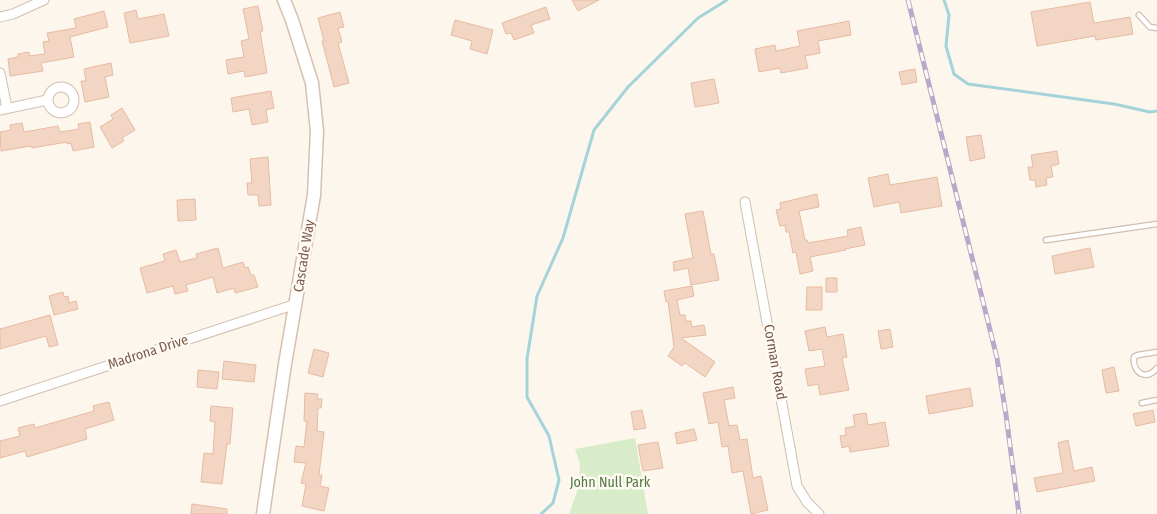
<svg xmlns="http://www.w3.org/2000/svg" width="1157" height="514" font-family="'Fira Sans Condensed',sans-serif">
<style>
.green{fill:#d8ecc9}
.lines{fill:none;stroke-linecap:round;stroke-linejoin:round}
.stream{stroke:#a5d3da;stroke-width:3}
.building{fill:#f3d5c3;stroke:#e6bba3}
.lane-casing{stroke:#d1beb0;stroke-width:7}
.street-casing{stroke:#d1beb0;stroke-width:11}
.secondary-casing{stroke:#d6c0b0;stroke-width:15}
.lane{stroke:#fff;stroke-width:4.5}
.street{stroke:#fff;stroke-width:9}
.secondary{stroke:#fff;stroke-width:12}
.rail-casing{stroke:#b9a8c9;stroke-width:5}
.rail{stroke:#fffaf3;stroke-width:3;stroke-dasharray:9;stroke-linecap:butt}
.labels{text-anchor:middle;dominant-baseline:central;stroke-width:5;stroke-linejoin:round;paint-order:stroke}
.street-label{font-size:14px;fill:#7a5c4d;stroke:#fffaf3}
.park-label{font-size:14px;fill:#537a41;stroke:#fffaf3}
</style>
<rect width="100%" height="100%" fill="#fdf6ec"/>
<path class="green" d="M635,438l13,76h-79l9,-25 2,-25 -5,-15z"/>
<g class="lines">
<path class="stream" d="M944,0l5,15 -3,31 8,28 14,10 146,20 36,8 7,-1
M541,514l12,-11 6,-23 -10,-44 -22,-39v-38l10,-63 26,-58 31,-108 34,-43 70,-69 29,-18"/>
</g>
<path class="building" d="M572,0h27l-21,11z
M1090,2l4,21 36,-6 3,17 -37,6 -1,-4 -58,10 -6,-34z
M258,6l5,25h-3l7,42 -22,4 -1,-6 -16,3 -2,-14 18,-3 -3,-16 8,-2 -6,-30z
M546,7l4,12 -19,6 3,8 -20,7 -3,-7 -5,1 -4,-11z
M136,10l2,9 26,-5 5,22 -39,7 -6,-30z
M104,11l4,16 -38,10 4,20 -33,6 2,8 -33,5 -2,-17 10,-2v-3l11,-2v4l16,-2 -2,-12 6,-1 -2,-8 29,-5 -2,-9z
M340,12l4,15 -6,1 4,14 -4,1 11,40 -15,4 -12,-46h2l-6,-23z
M455,20l38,10 -6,24 -17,-5 2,-8 -21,-6z
M849,21l2,14 -33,6 2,12 -15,3 3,12 -27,5 -1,-5 -21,4 -4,-23 20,-4 1,6 24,-5 -3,-15z
M111,63l2,12 -8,2 4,20 -24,5 -4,-21h5l-2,-12z
M915,69l2,13 -15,3 -3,-13z
M714,79l5,24 -24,4 -4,-24z
M271,91l3,17 -8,2 2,12 -16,3 -3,-16 -16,3 -2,-14z
M122,108l13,22 -13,8 2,3 -12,7 -12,-21 13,-8 -2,-4z
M90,122l4,25 -21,4 -2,-8 -4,1v-2l-35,6 -1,-2 -30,5 -1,-19 11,-2 -1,-5 12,-2 2,9 34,-6 2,6 19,-3 -1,-5z
M981,135l4,23 -15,3 -4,-24z
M1057,151l2,13 -8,2 2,11 -7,1 1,7 -11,2 -1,-7h-5l-2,-13h5l-2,-12z
M268,157l3,48 -12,1 -1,-11h-10l-1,-12h5l-2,-24z
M888,174l2,11 47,-8 5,29 -41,7 -2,-11 -25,5 -6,-29z
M817,194l2,13 -20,4 6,29h2l1,3 40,-7 -1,-6 14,-3 4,18 -20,4 1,1 -36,7 3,14 -13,3 -4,-22 -3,1 -4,-21h-3l-1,-7 -5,1 -4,-16 5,-1 -1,-6z
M195,199l1,21 -18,1 -1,-21z
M703,211l8,43h3l5,26 -28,5 -3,-17 -14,3 -1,-9 20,-4 -8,-44z
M218,248l5,20 20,-6 2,6 3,-1 3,8h3l4,12 -23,6 -1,-5 -17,5 -4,-16 -27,8 2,6 -13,3 -2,-8 -26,7 -7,-25 25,-7 -2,-7 13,-4 4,12 17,-4 -1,-4z
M1090,248l4,19 -39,7 -3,-18z
M826,278h11v14h-11z
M692,286l2,10 -17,4 3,15h5l1,6h5l1,6 12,-2 2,10 -25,3 34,24 -10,15 -20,-14 -3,3 -14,-10 6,-9 -6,-46 -2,1 -2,-11z
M807,287h15v23h-16z
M63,292l1,5 4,-1 1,7 7,-2 2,8 -24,6 -5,-19z
M50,315l8,30 -9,2 -3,-11 -46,13v-20z
M825,327l2,10 16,-3 4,23 -5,1 7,32 -29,5 -2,-11 -10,2 -3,-17 20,-3 -3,-17 -13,2 -4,-20z
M890,329l3,18 -12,2 -3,-18z
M314,349l15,4 -6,24 -15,-4z
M224,361l32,4 -2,17 -32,-3z
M1114,367l5,24 -13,2 -4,-23z
M198,370l21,2 -2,17 -20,-2z
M733,387l2,11 -11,2 5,26 8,-1 3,15 7,-1 6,39 8,-2 7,34 -17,4 -8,-43 -11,2 -4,-27 -6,1 -4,-25 -9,2 -6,-31z
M970,388l3,18 -44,8 -3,-18z
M305,393l13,1 -1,5h5l-1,9h-3l-1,23 7,1 -5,43h3l-2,11 9,2 -5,23 -22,-5 4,-22 -5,-1 5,-20 -12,-1 2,-16 8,1 3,-26h-3z
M109,402l5,18 -29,9 2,10 -60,18 -2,-6 -25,7v-17l20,-5 -2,-8 16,-4 1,4 59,-17 -1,-5z
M211,406l22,2 -3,36h-3l-5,40 -21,-2 3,-29 9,1 2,-32 -5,-1z
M642,410l4,18 -12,2 -3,-18z
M1153,410l2,12 -19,4 -3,-12z
M866,413l2,12 17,-3 4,24 -39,6 -1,-6 -7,2 -2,-12 6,-1 -1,-7 10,-2 -2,-11z
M694,429l3,11 -20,4 -2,-11z
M1068,440l6,31 18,-4 3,14 -58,11 -3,-14 29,-5 -5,-30z
M658,442l5,26 -20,3 -5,-26z
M192,504l35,5v5h-36z"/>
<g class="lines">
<g class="lane-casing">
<path id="lane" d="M1139,15l11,12 7,1
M1046,240l111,-16
M1157,352l-19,3 -4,2c-2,15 12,25 23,11
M1142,403l15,-3"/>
</g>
<g class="street-casing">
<path id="street" d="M0,17l13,-3 31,-14
M0,73l7,35
M48 100a13 13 0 1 1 26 0a13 13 0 1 1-26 0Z
M0,110l47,-10
M745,202l52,284 10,16 12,12
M0,401l296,-97"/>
</g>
<g class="secondary-casing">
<path id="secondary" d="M263,514l22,-150 29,-169 3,-64 -5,-48 -20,-63 -8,-20"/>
</g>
<use href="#lane" class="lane"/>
<use href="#street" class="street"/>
<use href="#secondary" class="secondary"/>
<g class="rail-casing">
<path id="rail" d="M908,0l89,358 9,57 13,99"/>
</g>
<use href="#rail" class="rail"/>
</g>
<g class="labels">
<g class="street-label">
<text transform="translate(304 256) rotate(-81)">Cascade Way</text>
<text transform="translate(148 352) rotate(-18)">Madrona Drive</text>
<text transform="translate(775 362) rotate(80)">Corman Road</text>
</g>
<g class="park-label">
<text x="610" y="482">John Null Park</text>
</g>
</g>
</svg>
